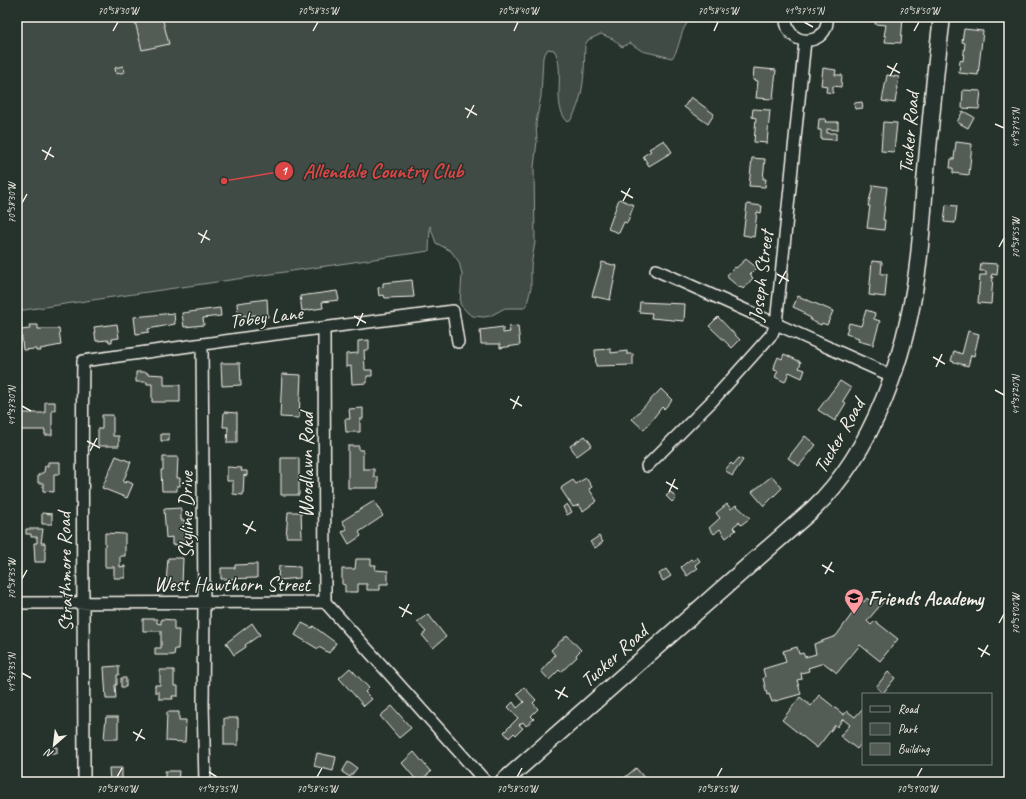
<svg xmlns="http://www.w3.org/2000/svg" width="1026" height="799" font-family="Caveat,sans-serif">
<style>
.green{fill:#414b45;stroke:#9a9e96}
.building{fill:#525c55;stroke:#f4f1e8}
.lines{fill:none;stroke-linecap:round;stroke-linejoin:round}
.minor-casing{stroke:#f4f1e8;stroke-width:14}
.secondary-casing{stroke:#f4f1e8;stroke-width:19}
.minor{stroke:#26332d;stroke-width:11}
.secondary{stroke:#26332d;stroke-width:16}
.ticks{fill:none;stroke:#f4f1e8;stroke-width:1.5}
.labels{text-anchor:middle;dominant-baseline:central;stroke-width:3;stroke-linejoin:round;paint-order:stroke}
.street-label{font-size:20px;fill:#f4f1e8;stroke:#26332d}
.poi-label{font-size:20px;font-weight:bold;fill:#f4f1e8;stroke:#26332d;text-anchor:start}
.leader{fill:none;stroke:#da4645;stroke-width:1.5}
.callout-dot{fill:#da4645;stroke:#26332d;stroke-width:1.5}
.mark-label{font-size:12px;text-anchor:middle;font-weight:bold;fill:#fff}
.callout-label{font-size:21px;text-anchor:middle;font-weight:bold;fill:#da4645;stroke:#26332d;stroke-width:3;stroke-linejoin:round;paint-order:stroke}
.neatline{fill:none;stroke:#f4f1e8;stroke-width:1.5}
.ticks-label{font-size:10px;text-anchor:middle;fill:#f4f1e8}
</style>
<rect width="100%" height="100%" fill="#26332d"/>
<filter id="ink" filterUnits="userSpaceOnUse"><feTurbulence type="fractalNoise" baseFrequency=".025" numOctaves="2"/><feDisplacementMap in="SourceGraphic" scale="8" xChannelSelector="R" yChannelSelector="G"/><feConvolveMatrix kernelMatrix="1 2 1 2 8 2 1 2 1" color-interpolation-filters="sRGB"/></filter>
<g filter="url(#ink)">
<path class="green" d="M17,17h677c-16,10 -12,30 -22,41l-30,-7 -12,-8 -8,4 -9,-8 -12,-5 -13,6 -3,5c-1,26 0,53 -15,76l-2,1c-18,-17 -1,-52 -14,-72l-6,-1 -5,8 -2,39 -5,27 1,18 -3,26 1,75 -4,24v22l-4,16 -3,4h-19l-15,8 -6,1 -11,-1 -5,-3 -8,-9 2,-30 -3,-12 -8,-11 -15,-8 -6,-17 -1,25 -412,60z"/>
<path class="building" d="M134,17h28l7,27 -27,6z
M876,17h27l-2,26 -16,-1 1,-6h-2l2,-11 -11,-1z
M964,29l19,2 -5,44 -19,-2 1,-13 3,1 2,-18 -3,-1z
M123,66l2,6 -9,2 -1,-6z
M754,68l22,2 -3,29 -17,-1 2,-17 -5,-1z
M823,68l13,2 -1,5h7l-1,12 -8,-1v7l-7,-1 1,-6 -6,-1z
M887,75l12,2 -4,26 -13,-2z
M963,90l18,1 -2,18 -17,-1z
M691,97l23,17 -6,10 -24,-17z
M862,102l1,6 -8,1 -1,-6z
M753,109l17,1 -3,33 -13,-1 2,-24 -4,-1z
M963,111l11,6 -6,11 -11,-6z
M819,119h7l-1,3h13v8l-11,-1v4h9v7l-15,-1v-9h-3z
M883,122l14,1 -3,29 -13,-1z
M664,140l8,12 -23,14 -6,-10 8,-5 -2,-2z
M956,142l16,2 -3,31 -16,-2v-5h-3l1,-9h3z
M752,158l13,1 -2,20h3l-1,8 -16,-1z
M873,185l14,2 -4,33h2l-1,10 -17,-2 3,-22h-2z
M619,199l15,6 -7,18 -3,-1 -5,11 -11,-4z
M747,204l15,2 -1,7 -4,-1 -3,25 -11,-2z
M946,205l11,1 -2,17 -11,-1z
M746,259l11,9 -7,7 3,3 -10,11 -2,-2 -1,1 -12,-10 -1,-3 8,-8 1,1z
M872,261l10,1 -1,12h6l-2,23 -16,-2z
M602,262l15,4 -7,34 -18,-4z
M981,263l17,1 -1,11 -5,-1 -1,3h2l-2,27 -13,-1 2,-28h6v-4h-6z
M412,280l2,17 -29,1 -1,-3 -5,1 -1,-8 5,-1v-4z
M337,291l2,9 -17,2 1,6 -21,3 -2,-15z
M798,296l35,15 -6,14 -5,-2 -1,2 -11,-5 1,-2 -8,-4 1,-2 -11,-5z
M267,299l1,18 -12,1v-3l-18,1 -1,-13z
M640,302l45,2 -1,17 -33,-3 1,-5 -13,-1z
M220,308l1,8 -18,2 1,7 -20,2 -2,-14z
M866,310l9,3 -1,6 6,2 -7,24 -15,-4 1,-3 -13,-4 3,-11 12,3z
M174,313l1,11 -27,5 1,3 -13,2 -2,-17z
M718,317l22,23 -8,8 -23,-22z
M117,324l2,14 -7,1v3h-3v-2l-13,1 -2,-14z
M29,325h9v4h21l2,16 -21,4 1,2h-5v-2l-13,1 -2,-20 9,-1z
M518,326l2,19 -20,3v-4h-19l-1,-14 23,-3v6l7,-1 -1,-5z
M968,331l11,3 -5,22 -3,-1 -3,11 -17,-5 3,-10 8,3z
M369,340v10h-5l1,20h7v6h-5v7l-15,1 -1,-18 -5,1v-13l12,-1v-12z
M611,349v4l16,-2v3h6v11l-37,1 -1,-16z
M784,354l17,8 -2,6 6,2 -3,8 -13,-6 -4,10 -10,-5 3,-6 -4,-1 1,-6 3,-7 4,2z
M221,363h19l1,22 -19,1z
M136,372h11v2l17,1v10h16v17h-28v-18h-5v-2h-11z
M282,374l19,1 -2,43 -19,-1z
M840,381l11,7 -8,13 3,2 -11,18 -17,-11z
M661,389l11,11 -8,9 -2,-2 -18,23 -12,-11z
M45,402h10v8h-3v25h-7v-5h-24v-17h24z
M363,408v11h-3v13h-14l-1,-13h5l-1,-10z
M224,412l13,1v30h-10l1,-16h-5z
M102,415h11v21h6v10h-21v-17h4z
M161,434h8v7h-8z
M585,436l7,9 -15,11 -7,-10z
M805,436l11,9 -17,21 -11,-8z
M348,446h11v4h4v19h11v8h4v11h-30z
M116,456l15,6 -8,20 2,1 2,-2 6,3 -6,14 -25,-10z
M163,457h15l-1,21h3v8h-3v5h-15l-1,-21h2z
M281,458h18v37h-18z
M739,458l4,2 -11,16 -7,-6 6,-7 2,2z
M48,462h12v12h-6v18l-11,-1v-8h-5v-8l6,-3 1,-6h3z
M227,467l15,1 -1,3h6v5l-3,-1 -1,20 -10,-1v-13h-6z
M772,476l10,12 -18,18 -12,-14z
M586,478l6,9 -3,2 8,12 -14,10 -4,-6 -6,2 -12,-18 1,-2 11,-7 3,4z
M671,492l5,6 -4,4 -6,-6z
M374,501l9,15 -24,16 2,4 -12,8 -7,-12 5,-3 -5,-8z
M567,504l5,8 -5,3 -4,-8z
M727,504l4,5 5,-4 14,13 -9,7 -2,-3 -6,5 3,3 -10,8 -6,-9 -6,5 -5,-6 11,-10 -4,-5z
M181,508v12h3l2,24 -14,1v-8l-6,1 -2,-29z
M288,512h13l1,25h-16z
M42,513l10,1v10h-10z
M26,529h17l-2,14h4v19h-10l-1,-19h3v-6h-6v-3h-5z
M105,533l20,1v22h-5v11l5,-1v12h-11v-11h-9z
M599,536l4,6 -8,6 -5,-6z
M697,557l3,4 -5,4 3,3 -11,8 -6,-9 10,-8 2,2z
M168,558h15l-1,26 -16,-1z
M356,559h15v6h5l-1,5 13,1v13h-8v6h-13v-6h-9v8h-13v-7l-3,-1v-15h13z
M257,564v14l-36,1v-11h14v-3z
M279,566l21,1v11l-22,2z
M666,569l5,7 -8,5 -4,-7z
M874,595l9,7 -16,19 4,4 4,-4 23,18 -18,22 -20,-16 -23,28 -13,-10 -16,5 1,3 -8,2 1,6 -5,1 4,14 -29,8 -3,-8 -2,1 -4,-17 2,-1 -2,-8 23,-7 -3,-11 14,-4 2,7 4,-1 2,4 11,-3 -2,-10 22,-8 21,-29 -4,-3 5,-7 6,5 3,-4 3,3z
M428,614l18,23 -13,11 -11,-13 4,-3 -9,-10z
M143,619h14v4l4,1v-5l13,1v10h5l-1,19h-3l-1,6h-19v-7h6v-17h-18z
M252,623l8,12 -15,10 1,2 -12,8 -8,-12z
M302,623l10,5 1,-2 23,17 -7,10 -10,-6 -1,2 -23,-14z
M567,635l14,15 -5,5 1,2 -16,15 -2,-2 -10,10 -8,-9 14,-16 -4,-5z
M119,666v9h-2v10h-2l1,14h-10l-2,-32z
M350,668l19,20 -4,4 7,7 -8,7 -25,-28z
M160,670h14v16h4v10h-6l1,3h-14v-7h-4v-7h5z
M888,672l7,6 -12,15 -7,-6z
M121,678h5v9h-5z
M524,687l12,13 -3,3 5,6 -7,7 3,3 -8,7 -3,-4 -4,3 4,3 -7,7 -2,-2 -5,5 -5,-6 14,-14 -10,-11 5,-5 4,6 7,-6 -7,-8z
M819,695l25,20 3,-4 8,6 8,-9v33l-6,8 -17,-13 10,-11 -7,-6 -6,8 -2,-2 -18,23 -35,-28 18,-23 11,9z
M392,706l19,22 -12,10 -19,-22z
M167,712h12v8h7l-1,22 -19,-1z
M106,717h12v22h-14z
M224,718h14v27h-14z
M57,747v6h-7l-1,-5z
M414,752l17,20 -13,10 -16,-19z
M317,753l19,4 -3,14 -19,-5z
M348,762l9,6 -7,9 -8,-5z
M109,768h13v14h-12z
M636,768l10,12 -2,2h-18l-3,-3z
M165,771h14l-1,11h-13z"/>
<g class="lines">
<g class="minor-casing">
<path id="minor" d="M786,17c-1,32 44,30 41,0
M656,270l236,106
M324,328l1,274
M202,344l2,258 -1,102 2,78
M647,466l65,-65 60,-67 4,-10 29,-283
M17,603l308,-1 161,180
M84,782c0,-140 -3,-281 -1,-421l170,-24 200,-26 5,31"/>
</g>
<g class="secondary-casing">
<path id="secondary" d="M503,782l310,-273c61,-58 93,-155 104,-237 4,-29 6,-60 8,-90 5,-55 10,-110 17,-165"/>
</g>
<use href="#minor" class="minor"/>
<use href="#secondary" class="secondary"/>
</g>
</g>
<path class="ticks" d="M804,22l9,5M113,31l5,-9M313,31l5,-9M514,31l4,-9M714,31l4,-9M914,31l5,-9M887,66l13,7M890,76l7,-13M465,108l12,7M467,118l7,-13M995,124l9,4M42,150l12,7M45,160l6,-13M621,191l12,7M623,201l7,-13M22,203l5,-9M198,233l12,7M201,243l6,-13M999,247l5,-9M777,274l12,7M779,284l7,-13M354,316l12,7M357,326l6,-13M933,357l12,7M936,367l6,-13M995,390l9,5M510,399l12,7M22,406l9,5M513,409l6,-13M87,441l13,7M90,451l7,-13M666,482l12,7M669,492l6,-13M243,524l13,7M246,534l7,-13M822,565l12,7M825,574l7,-12M22,579l5,-9M399,607l13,7M402,617l7,-13M999,623l5,-9M978,648l12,7M981,657l7,-12M22,673l9,5M555,690l13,7M558,699l7,-12M133,732l12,7M136,741l6,-12M209,772l8,5M117,777l5,-9M317,777l5,-9M517,777l5,-9M717,777l5,-9M917,777l5,-9"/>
<defs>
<g id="school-pin" transform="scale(1)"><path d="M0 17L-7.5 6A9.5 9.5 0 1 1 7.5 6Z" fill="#ff9aa2" stroke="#26332d"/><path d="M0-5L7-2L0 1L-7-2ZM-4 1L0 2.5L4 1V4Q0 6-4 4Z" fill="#111"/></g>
</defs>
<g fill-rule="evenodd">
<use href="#school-pin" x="854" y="598"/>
</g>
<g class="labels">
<g class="street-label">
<text transform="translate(909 133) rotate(-85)">Tucker Road</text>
<text transform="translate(761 276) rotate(-83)">Joseph Street</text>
<text transform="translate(266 317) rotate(-7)">Tobey Lane</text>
<text transform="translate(839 436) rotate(-60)">Tucker Road</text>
<text transform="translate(306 465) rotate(-90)">Woodlawn Road</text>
<text transform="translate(186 515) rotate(-90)">Skyline Drive</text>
<text transform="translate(65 572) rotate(-91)">Strathmore Road</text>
<text x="232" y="584">West Hawthorn Street</text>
<text transform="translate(614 656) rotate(-42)">Tucker Road</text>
</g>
<g class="poi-label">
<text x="868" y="598">Friends Academy</text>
</g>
</g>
<path class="leader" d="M224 181L284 171"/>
<g class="callout-dot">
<circle cx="224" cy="181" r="4"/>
<circle cx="284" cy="171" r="10"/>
</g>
<g class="mark-label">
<text x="284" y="175">1</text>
</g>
<g class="callout-label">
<text x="383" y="178">Allendale Country Club</text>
</g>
<rect width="1026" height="799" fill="none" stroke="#26332d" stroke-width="44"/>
<rect x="862" y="693" width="130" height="72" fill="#26332d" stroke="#787f78"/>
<rect x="870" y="706" width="20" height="6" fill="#26332d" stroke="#787f78"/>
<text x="898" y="713" font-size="12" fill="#f4f1e8">Road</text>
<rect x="870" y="723" width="20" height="12" fill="#414b45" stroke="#787f78"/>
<text x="898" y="733" font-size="12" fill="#f4f1e8">Park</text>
<rect x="870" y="743" width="20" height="12" fill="#525c55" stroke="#787f78"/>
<text x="898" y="753" font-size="12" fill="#f4f1e8">Building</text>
<g transform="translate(54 745) rotate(208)" stroke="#26332d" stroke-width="3" paint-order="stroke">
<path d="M0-3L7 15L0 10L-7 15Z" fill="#f4f1e8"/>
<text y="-6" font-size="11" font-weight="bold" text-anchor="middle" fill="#f4f1e8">N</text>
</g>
<rect x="22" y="22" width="982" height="755" class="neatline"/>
<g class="ticks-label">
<text x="118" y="14">70°58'30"W</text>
<text x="318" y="14">70°58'35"W</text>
<text x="518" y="14">70°58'40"W</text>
<text x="718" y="14">70°58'45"W</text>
<text x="804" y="14">41°37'15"N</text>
<text x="919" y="14">70°58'50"W</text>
<text transform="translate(1015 128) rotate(-90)" y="4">41°37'15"N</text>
<text transform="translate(11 203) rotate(-90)" y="4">70°58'30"W</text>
<text transform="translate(1015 238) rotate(-90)" y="4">70°58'55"W</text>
<text transform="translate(1015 395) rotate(-90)" y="4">41°37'20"N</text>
<text transform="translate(11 406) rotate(-90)" y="4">41°37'30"N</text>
<text transform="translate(11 579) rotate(-90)" y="4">70°58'35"W</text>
<text transform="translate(1015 614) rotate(-90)" y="4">70°59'00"W</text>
<text transform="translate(11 673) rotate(-90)" y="4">41°37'35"N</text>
<text x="117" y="792">70°58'40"W</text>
<text x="217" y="792">41°37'35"N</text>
<text x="317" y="792">70°58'45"W</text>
<text x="517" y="792">70°58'50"W</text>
<text x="717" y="792">70°58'55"W</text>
<text x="917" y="792">70°59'00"W</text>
</g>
</svg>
